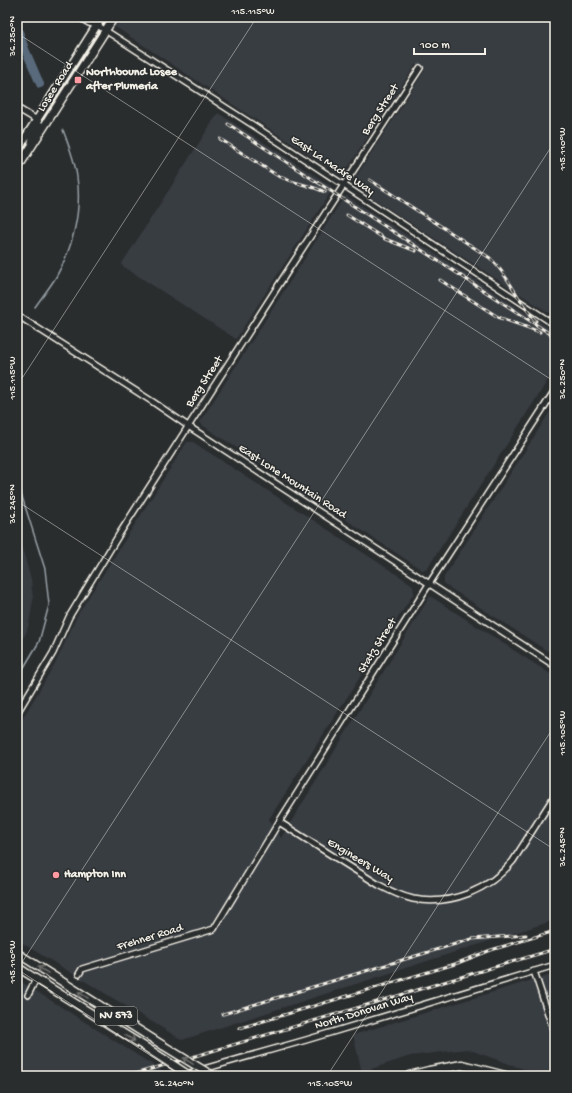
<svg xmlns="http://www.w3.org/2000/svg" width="572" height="1093" font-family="'Gochi Hand',sans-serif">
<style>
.built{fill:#393c42}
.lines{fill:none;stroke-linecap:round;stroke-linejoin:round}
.stream{stroke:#97a1a7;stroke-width:1.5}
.river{stroke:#596b7b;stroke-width:8}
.minor-casing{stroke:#f4f1e8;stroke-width:8}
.major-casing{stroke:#f4f1e8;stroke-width:10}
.highway-casing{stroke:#f4f1e8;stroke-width:11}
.minor{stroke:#2a2d2e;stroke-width:5}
.major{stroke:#2a2d2e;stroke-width:7}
.highway{stroke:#2a2d2e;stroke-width:8}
.rail-casing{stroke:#f4f1e8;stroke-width:3}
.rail{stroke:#2a2d2e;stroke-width:1.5;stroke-dasharray:4.5;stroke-linecap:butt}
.major-bridge-casing{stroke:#f4f1e8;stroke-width:10;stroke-linecap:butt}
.major-bridge{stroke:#2a2d2e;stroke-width:7}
.oneway{stroke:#71726f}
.ticks{fill:none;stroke:#f4f1e8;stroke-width:1;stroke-opacity:0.45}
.poi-dot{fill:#ff9aa2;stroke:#2a2d2e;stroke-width:1.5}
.labels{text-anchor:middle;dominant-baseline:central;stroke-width:3;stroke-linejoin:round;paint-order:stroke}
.shield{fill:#2a2d2e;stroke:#b7b6b0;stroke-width:1}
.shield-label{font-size:11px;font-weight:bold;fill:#f4f1e8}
.poi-label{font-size:12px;font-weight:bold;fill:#f4f1e8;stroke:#2a2d2e;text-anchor:start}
.street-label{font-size:12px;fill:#f4f1e8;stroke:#2a2d2e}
.neatline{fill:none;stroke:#f4f1e8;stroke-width:1.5}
.ticks-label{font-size:10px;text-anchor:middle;fill:#f4f1e8}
</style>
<rect width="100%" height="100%" fill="#2a2d2e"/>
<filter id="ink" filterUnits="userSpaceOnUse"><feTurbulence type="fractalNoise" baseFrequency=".025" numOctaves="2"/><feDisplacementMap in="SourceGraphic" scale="8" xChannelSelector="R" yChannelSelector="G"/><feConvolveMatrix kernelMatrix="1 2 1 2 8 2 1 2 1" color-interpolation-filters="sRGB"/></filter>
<g filter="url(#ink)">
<path class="built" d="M120,17h435v300l-198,-129 -3,-4v-4l71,-110 -9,-6 -71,108 -7,2 -224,-148z
M218,113l113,73 1,4 -96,149 -115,-74z
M347,196l208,136v37l-128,200 -5,1 -220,-145 -2,-3 144,-225z
M555,404v252l-111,-72v-7z
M187,442h6l220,143 1,8 -145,226 12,19 149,-242 125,81v243l-373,120 -165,-100v-212l40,-68 21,-46z
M17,531l14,48 2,21 -4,24 -3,9 -9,16z
M555,973v103h-12l-76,-27 -57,7 -48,16 -9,-37z
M17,979l153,97h-153z"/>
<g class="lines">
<path class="stream" d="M35,307c7,-10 15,-20 21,-30 17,-29 26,-67 21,-100 -2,-16 -8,-31 -14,-47
M17,336l2,-3
M17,481l28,88 4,36 -10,37 -22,37"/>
<path class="river" d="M17,26l8,23 15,35"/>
<g class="minor-casing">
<path id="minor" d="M79,17l10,6 8,2 159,102 299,198
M92,17l5,8
M17,108l20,12
M17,315l136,87 35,24 367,240
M17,713l36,-60 16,-36 51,-84 169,-264 131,-201
M279,822l100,63c11,6 21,11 34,14 38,7 76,-9 100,-38l42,-66
M534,971l21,64
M79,974l3,-5 132,-40 65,-107 150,-238 126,-194
M28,995l8,-16
M179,1076l127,-36 249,-75"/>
</g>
<g class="major-casing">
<path id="major" d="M32,142l2,-8 5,-9 -2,-5
M17,151l85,-134
M17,169l97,-152
M17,953l147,93
M17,967l133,83"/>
</g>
<g class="highway-casing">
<path id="highway" d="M409,1076l20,-5 33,-6 43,11"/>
</g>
<use href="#minor" class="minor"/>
<use href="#major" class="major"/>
<use href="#highway" class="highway"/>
<g class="rail-casing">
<path id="rail" d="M228,124l327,213
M220,139l58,37c15,7 32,9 47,16
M370,180l120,78c21,20 27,43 46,63
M347,215l38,24 31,12
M440,280l58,37 42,15
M553,916l2,-1
M223,1014l249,-75 54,-4
M240,1028l215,-64 36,-14 64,-19
M128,1076l427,-127"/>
</g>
<use href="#rail" class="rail"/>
<g class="major-bridge-casing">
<path id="major-bridge" d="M164,1046l49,30
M150,1050l40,26"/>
</g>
<use href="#major-bridge" class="major-bridge"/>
</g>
<defs><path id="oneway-shaft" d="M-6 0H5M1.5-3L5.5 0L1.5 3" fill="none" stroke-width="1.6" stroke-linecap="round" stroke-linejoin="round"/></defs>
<g class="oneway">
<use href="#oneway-shaft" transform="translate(43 970) rotate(-148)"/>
<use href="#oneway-shaft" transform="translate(83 995) rotate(-148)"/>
<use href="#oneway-shaft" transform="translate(130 1038) rotate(32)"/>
<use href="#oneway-shaft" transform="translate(188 1061) rotate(-148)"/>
</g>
</g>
<path class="ticks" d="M17,33l538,349M17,386l240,-369M17,501l538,349M17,969l165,107M17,970l538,-829M327,1076l228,-351"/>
<g class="poi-dot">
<rect x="74" y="76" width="8" height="8" rx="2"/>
<circle cx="56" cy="875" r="4"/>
</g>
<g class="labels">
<rect class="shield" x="95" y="1007" width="42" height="18" rx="3"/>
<g class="shield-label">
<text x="116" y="1016">NV 573</text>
</g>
<g class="poi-label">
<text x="86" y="73">Northbound Losee<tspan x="86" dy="14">after Plumeria</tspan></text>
<text x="64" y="875">Hampton Inn</text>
</g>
<g class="street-label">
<text transform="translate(56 87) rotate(-58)">Losee Road</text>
<text transform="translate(381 110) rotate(-57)">Berg Street</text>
<text transform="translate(332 166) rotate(34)">East La Madre Way</text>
<text transform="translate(205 382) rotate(-57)">Berg Street</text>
<text transform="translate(292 482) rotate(33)">East Lone Mountain Road</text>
<text transform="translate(378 646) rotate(-58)">Statz Street</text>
<text transform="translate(360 861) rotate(31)">Engineers Way</text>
<text transform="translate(150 938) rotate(-17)">Frehner Road</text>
<text transform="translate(364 1012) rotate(-17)">North Donovan Way</text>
</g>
</g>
<rect width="572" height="1093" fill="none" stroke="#2a2d2e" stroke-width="44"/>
<path d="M414 48v6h71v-6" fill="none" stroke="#f4f1e8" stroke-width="2"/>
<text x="420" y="48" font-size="12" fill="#f4f1e8" stroke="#2a2d2e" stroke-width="3" paint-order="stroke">100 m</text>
<rect x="22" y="22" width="528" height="1049" class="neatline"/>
<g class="ticks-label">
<text x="253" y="14">115.115°W</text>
<text transform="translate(11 36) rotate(-90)" y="4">36.250°N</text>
<text transform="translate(561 149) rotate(-90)" y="4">115.110°W</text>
<text transform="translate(11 378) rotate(-90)" y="4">115.115°W</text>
<text transform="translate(561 379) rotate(-90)" y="4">36.250°N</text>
<text transform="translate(11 504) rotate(-90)" y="4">36.245°N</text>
<text transform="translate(561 733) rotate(-90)" y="4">115.105°W</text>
<text transform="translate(561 847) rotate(-90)" y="4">36.245°N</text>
<text transform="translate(11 962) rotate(-90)" y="4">115.110°W</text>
<text x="174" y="1086">36.240°N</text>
<text x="330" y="1086">115.105°W</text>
</g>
</svg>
